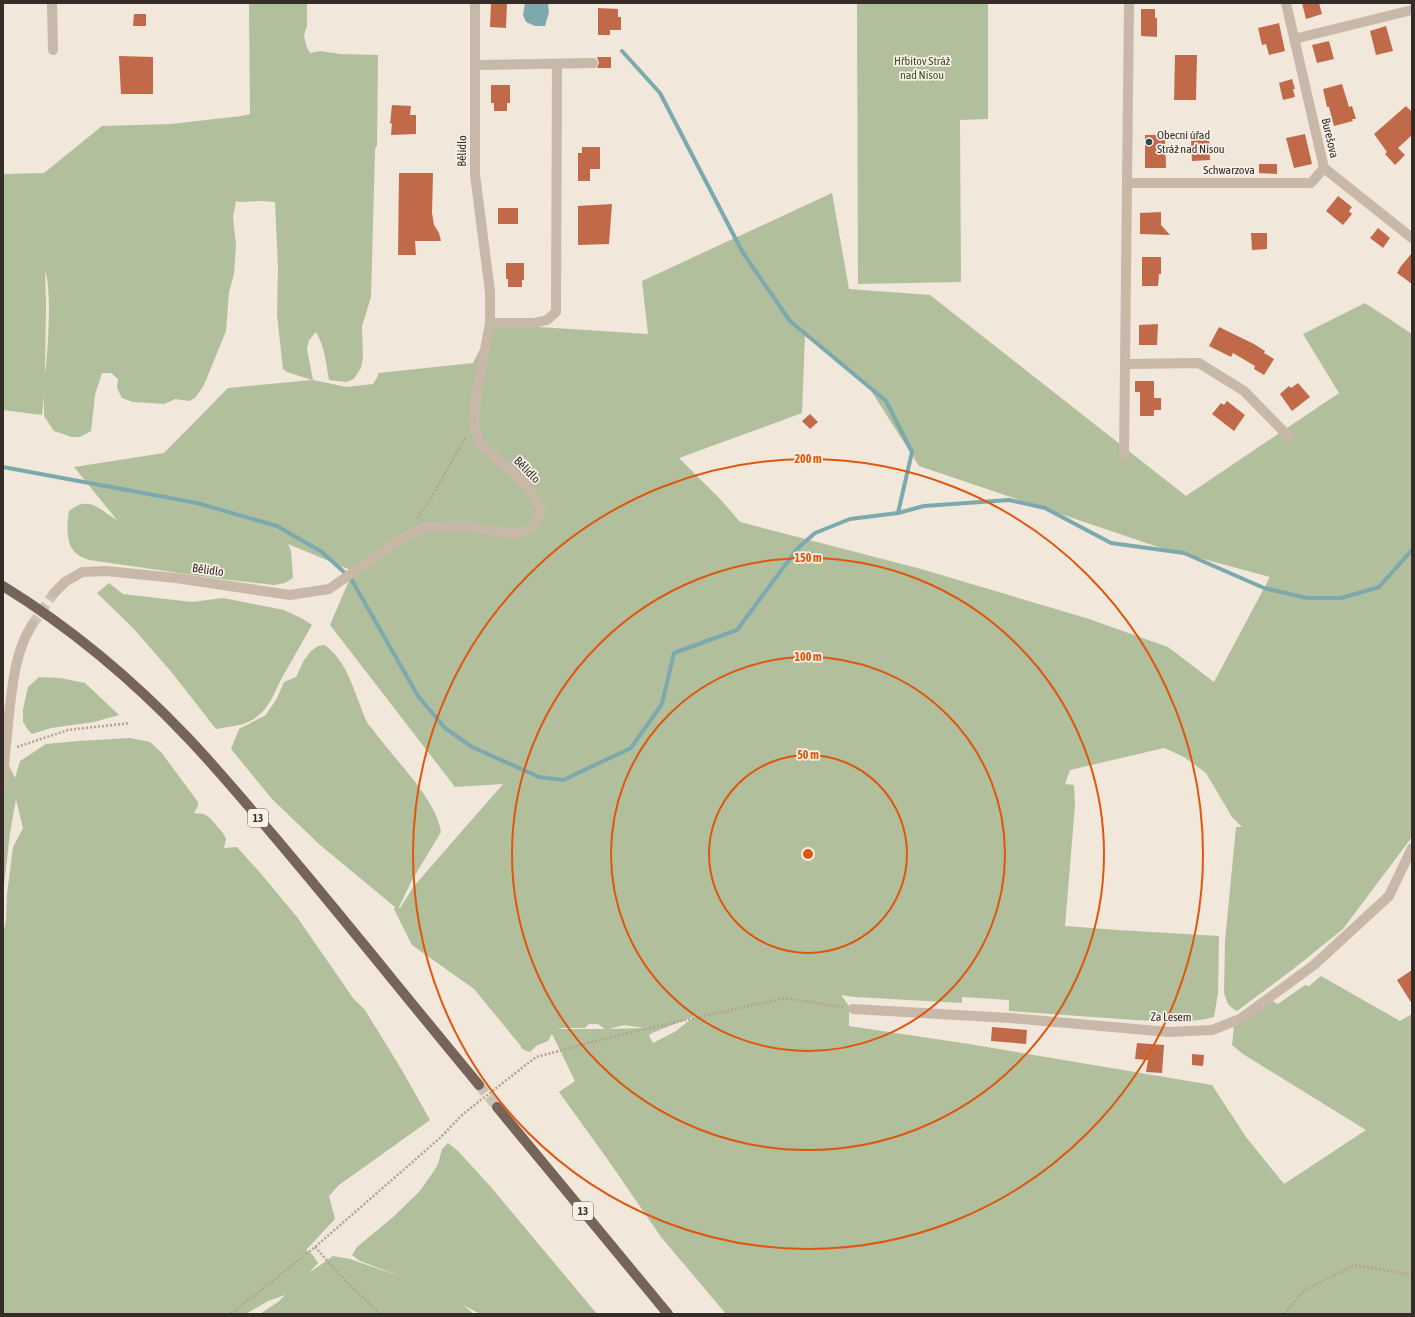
<svg xmlns="http://www.w3.org/2000/svg" width="1415" height="1317" font-family="'Asap Condensed',sans-serif">
<style>
.green{fill:#b2bf9c;fill-rule:evenodd}
.water{fill:#7ba9ad}
.lines{fill:none;stroke-linecap:round;stroke-linejoin:round}
.stream{stroke:#7ba9ad;stroke-width:4}
.building{fill:#c16a49}
.minor-tunnel{stroke:#cbc2b7;stroke-width:10;stroke-dasharray:10 5;stroke-linecap:butt}
.primary-tunnel{stroke:#cbc2b7;stroke-width:10;stroke-dasharray:10 5;stroke-linecap:butt}
.path{stroke:#b4a292;stroke-width:2.5;stroke-dasharray:2 2;stroke-linecap:butt}
.minor{stroke:#c8b8a8;stroke-width:10}
.primary{stroke:#776459;stroke-width:10}
.ring{fill:none;stroke:#df570d;stroke-width:2}
.poi-dot{fill:#1f5055;stroke:#f9f1e7;stroke-width:1.5}
.labels{text-anchor:middle;dominant-baseline:central;stroke-width:3.5;stroke-linejoin:round;paint-order:stroke}
.shield{fill:#f9f1e7;stroke:#706761;stroke-width:1}
.shield-label{font-size:11px;font-weight:bold;fill:#352c28}
.park-label{font-size:12px;fill:#43532c;stroke:#f9f1e7}
.poi-label{font-size:12px;fill:#352c28;stroke:#f9f1e7;text-anchor:start}
.street-label{font-size:12px;fill:#352c28;stroke:#f9f1e7}
.centre{fill:#df570d;stroke:#f9f1e7;stroke-width:2}
.ring-label{font-size:12px;text-anchor:middle;font-weight:bold;fill:#df570d;stroke:#f9f1e7;stroke-width:3.5;stroke-linejoin:round;paint-order:stroke}
</style>
<rect width="100%" height="100%" fill="#f1e7db"/>
<path class="green" d="M249,3h58v23l-3,9 2,10 4,8 10,-2 20,3 38,1 -1,90 -2,5 -4,147 -9,29 1,30 -2,12 -7,11 -8,3 -17,-2c-3,-17 -4,-33 -13,-48l-7,8 -2,9 6,31 33,7 27,-3 5,-8v-3l95,-10 20,-39 155,10 -6,-53 190,-88 17,96 81,6 256,201 153,-103 -36,-59 62,-31 47,31v503l-69,92 -51,41 -55,41 -5,-3 -4,-4 -4,-11 1,-52 11,-114h6l-10,-10 -26,-44 -22,-16 -20,-9 -94,22 -5,14 9,1 1,20 -10,121 53,4 101,6 -1,57 -4,24c-26,7 -52,4 -79,3 -42,-3 -84,-6 -126,-9v-11l-47,-3v6l-107,-6 -14,-2 8,11v20l120,18 243,41 34,52 38,47 82,-54 -123,-76 -11,-9 2,-19 38,-25 6,3 27,-19 4,1 12,-10 79,45 12,-7v300h-686l-65,-77 -53,-77 -49,-68 16,-11 -23,-47 -4,7 -12,5 -6,6 -8,-3 -2,-4 -46,-56 -62,-44 -18,-36 1,-2 -75,-62 -48,-46 -41,-50 8,-20 27,-14 11,-17 7,-16 12,-5 8,-17 7,-9 7,-5 7,-1c20,16 26,36 35,60 2,5 4,12 7,17 1,3 5,6 7,9 20,28 63,69 67,101l-29,48 -13,27 1,1 14,-22 89,-102 -48,3 -125,-162 23,-54 -65,-27 3,7 2,27 -8,5 -11,2 -53,-6 -132,-19c-4,-2 -9,-3 -12,-6 -12,-9 -10,-31 -8,-43 21,-17 31,0 48,9l-43,-53 90,-14 64,-65 84,-8 -25,-8 -4,-3 -6,-54 1,-48 -3,-65 -15,-1 -20,1 -4,-1 -3,16 3,28 -2,29 -5,18 -3,39 -22,54 -9,13 -6,3 -14,-2 -11,5 -31,-2 -11,-4 -5,-10 1,-9 -7,-6h-9l-7,22 -4,36 -11,6h-8l-18,-6 -10,-15v-20l-2,19 -39,-5v-236l41,-1 58,-47 69,-2 70,-8 9,-2zM45,271c7,15 3,84 0,103l1,-71zM805,335l63,51 51,80 236,80 115,31 -56,105 -46,-35 -82,-29 -165,-49 -181,-47 -18,-21 -43,-43 123,-45zM695,1016l-19,15 -23,12 -4,-8 3,-2zM589,1024h9l7,5h-46l2,-1h24zM624,1025l20,3 -35,1z
M857,3h131v116l-28,1 1,162 -103,2z
M109,583l14,11 69,8 31,-4 61,12 19,9 9,6c-10,17 -19,34 -29,51 -10,18 -12,32 -31,44 -10,6 -25,7 -36,9l-43,-55 -39,-45 -37,-36z
M39,677l21,1 25,5 34,32 -25,7 -43,6 -19,6 -4,-4 -5,-8v-13l5,-22z
M130,738l20,4 11,10 37,50v4l-4,7 10,1 6,4 13,15 3,6 -2,9 13,-1 25,28 35,42 56,81 12,12 38,62 27,48 -91,65 -10,11 6,23 -29,31 6,4 6,9 -9,10 24,-17 17,3 52,18 -42,-16 -8,-6 5,-8 35,-29 27,-26 15,-21 4,-7 4,-15 6,-6 10,8 32,35 107,128h-117l-17,-9 11,9h-214l18,-12 7,-7 -17,6 -22,13h-243v-379l3,-15 1,-26 6,-47 10,-19 -7,-29 -6,34 -7,61v-141l12,25 5,-17 26,-17 32,-3z"/>
<path class="water" d="M525,3h23l1,9 -4,14h-10l-9,-4 -3,-7z"/>
<g class="lines">
<path class="stream" d="M622,51l38,42 83,160 47,68 96,80 26,51 -14,61
M3,467l194,36 80,23 45,26 23,21
M350,577l68,119 27,32 27,19 67,30 24,3 68,-32 31,-44 12,-51 63,-23 60,-81 18,-16 35,-14 48,-6 26,-7 85,-6 36,8 66,35 73,10 80,35 43,10h34l38,-11 33,-37"/>
</g>
<path class="building" d="M491,3h16l-1,25 -16,-1z
M1302,3h17l3,11 -16,5z
M598,8l20,1v8h3v13h-11v5h-12z
M1141,9h14v9h2v19l-16,-1z
M134,14h12v12h-13z
M1279,23l6,28 -16,4 -3,-11 -4,1 -4,-17z
M1386,26l7,25 -17,4 -6,-24z
M1329,41l5,18 -17,4 -5,-18z
M1175,55h22l-1,45h-22z
M119,56l34,1v37h-32z
M597,57h14v11h-14l2,-5z
M1292,79l3,10h-2l2,8 -12,3 -4,-17z
M1342,84l7,23 3,-1 4,13h-4l1,2 -19,5 -5,-19h-2l-4,-18z
M491,85h19v18h-3v8h-13v-8h-3z
M392,105l19,1 -1,9h6v19l-25,1 1,-12 -2,1z
M1406,106l6,6v23l-14,13 7,7 -10,10 -10,-11 2,-2 -13,-18z
M1305,134l7,30 -18,4 -8,-30z
M1145,135h20l1,33h-21z
M1209,137l1,23 -18,1 -1,-22z
M582,147h18v22h-10v12h-12v-28h4z
M1259,164h18v10l-18,-1z
M399,173h34l-1,40 2,12 5,8 2,8h-26l1,14h-18z
M1338,196l14,11 -3,4 3,3 -9,11 -17,-14z
M612,204l-3,40 -31,1v-39z
M498,208h20v16h-20z
M1161,212v13l9,10 -30,-1v-21z
M1378,228l12,10 -7,10 -13,-10z
M1251,233h16v16l-15,1z
M1412,253v31l-15,-11 4,-7z
M1142,257h19v17h-2l-1,12h-16z
M506,263h18v17h-2v7h-14v-8h-2z
M1158,324l-1,21h-18v-20z
M1219,327l35,17 11,7 -1,2 10,6 -10,16 -10,-6 1,-3 -22,-13 -2,4 -22,-11z
M1135,381h19v17h7v12h-7v6h-14v-24h-5z
M1298,383l12,14 -18,14 -12,-17 9,-8 2,2z
M1227,401l18,14 -11,16 -22,-17 9,-11 3,2z
M810,414l8,8 -8,7 -8,-8z
M1412,970v34l-15,-24z
M992,1027l35,3 -1,14 -35,-3z
M1137,1043l27,2 -2,28 -16,-1 2,-12 -13,-1z
M1192,1054l12,1 -1,11 -11,-1z"/>
<g class="lines">
<path class="minor-tunnel" d="M32,625l22,-32"/>
<path class="primary-tunnel" d="M479,1085l18,22"/>
<path class="path" d="M417,518l13,-18 36,-64
M17,747l51,-17 62,-7
M315,1247l24,27 41,40
M231,1314l84,-67 125,-109 23,-24 73,-57 87,-23 162,-36 58,9
M1284,1314l21,-24 50,-25 57,10"/>
<path class="minor" d="M52,3l1,47
M1286,3l38,165 88,70
M1294,39l118,-29
M476,65l117,-2
M1127,183h184l13,-15
M490,323h44l13,-3 9,-8 1,-248
M1125,364l74,-1 45,28 45,46
M1124,456l5,-453
M54,593l11,-11 17,-10 24,-1 70,7 114,17 39,-6 72,-50 24,-12 41,-1 48,8 18,-5 10,-19 -15,-24 -48,-43 -5,-21 2,-24 14,-75v-31l-15,-117v-172
M3,784c1,-24 4,-47 6,-71 4,-31 6,-61 23,-88
M853,1009l157,9 159,14 43,-2 28,-11 74,-54 75,-69 23,-48"/>
<path class="primary" d="M3,586c68,42 130,94 185,152 35,37 68,77 101,116 64,76 126,154 190,231
M497,1107l171,207"/>
</g>
<g class="ring">
<circle cx="808" cy="854" r="99"/>
<circle cx="808" cy="854" r="197"/>
<circle cx="808" cy="854" r="296"/>
<circle cx="808" cy="854" r="395"/>
</g>
<circle class="poi-dot" cx="1149" cy="142" r="4"/>
<g class="labels">
<g class="shield">
<rect x="248" y="809" width="20" height="18" rx="3"/>
<rect x="573" y="1202" width="20" height="18" rx="3"/>
</g>
<g class="shield-label">
<text x="258" y="818">13</text>
<text x="583" y="1211">13</text>
</g>
<g class="park-label">
<text x="922" y="61">Hřbitov Stráž<tspan x="922" dy="14">nad Nisou</tspan></text>
</g>
<g class="poi-label">
<text x="1157" y="135">Obecní úřad<tspan x="1157" dy="14">Stráž nad Nisou</tspan></text>
</g>
<g class="street-label">
<text transform="translate(1330 138) rotate(77)">Burešova</text>
<text transform="translate(462 151) rotate(-89)">Bělidlo</text>
<text x="1229" y="170">Schwarzova</text>
<text transform="translate(527 470) rotate(46)">Bělidlo</text>
<text transform="translate(208 570) rotate(8)">Bělidlo</text>
<text transform="translate(1171 1017) rotate(1)">Za Lesem</text>
</g>
</g>
<circle cx="808" cy="854" r="6" class="centre"/>
<g class="ring-label">
<text x="808" y="463">200 m</text>
<text x="808" y="562">150 m</text>
<text x="808" y="661">100 m</text>
<text x="808" y="759">50 m</text>
</g>
<rect width="1415" height="1317" fill="none" stroke="#352c28" stroke-width="8"/>
</svg>
